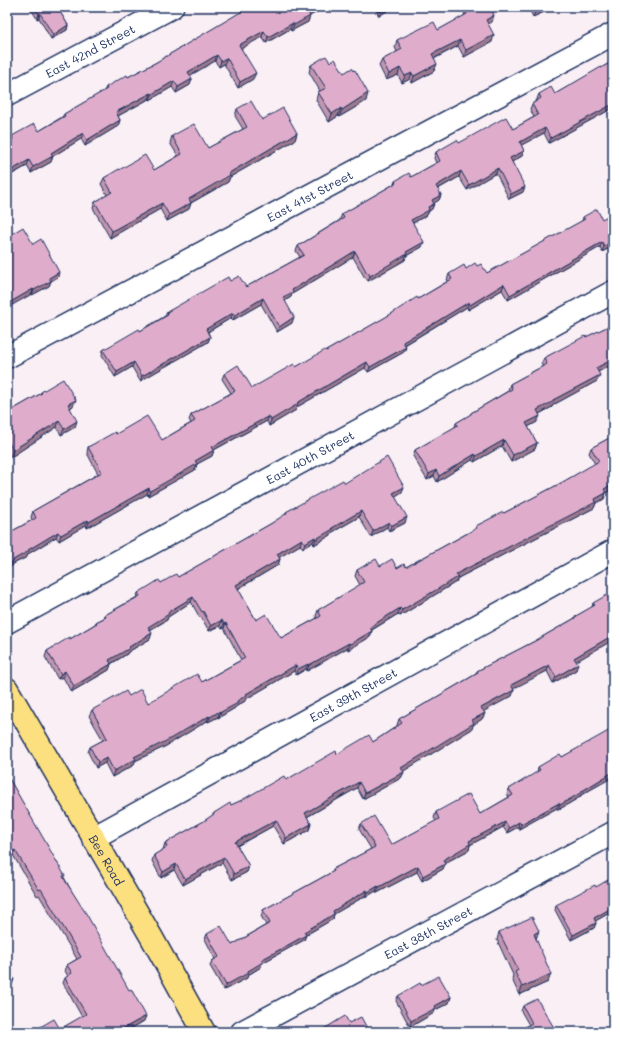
<svg xmlns="http://www.w3.org/2000/svg" width="620" height="1039" font-family="Mali,sans-serif">
<style>
.lines{fill:none;stroke-linecap:round;stroke-linejoin:round}
.minor-casing{stroke:#1b2f5e;stroke-width:25}
.major-casing{stroke:#1b2f5e;stroke-width:25}
.minor{stroke:#fff;stroke-width:22}
.major{stroke:#fce080;stroke-width:22}
.wall{fill:#c095af;stroke:#1b2f5e}
.shaded-wall{fill:#9c798e;stroke:#1b2f5e}
.building{fill:#dfadcb;stroke:#1b2f5e}
.labels{text-anchor:middle;dominant-baseline:central;stroke-width:3.5;stroke-linejoin:round;paint-order:stroke}
.street-label{font-size:12px;fill:#1b2f5e;stroke:#fff}
</style>
<rect width="100%" height="100%" fill="#f9eff5"/>
<filter id="ink" filterUnits="userSpaceOnUse"><feTurbulence type="fractalNoise" baseFrequency=".025" numOctaves="2"/><feDisplacementMap in="SourceGraphic" scale="8" xChannelSelector="R" yChannelSelector="G"/><feConvolveMatrix kernelMatrix="1 2 1 2 8 2 1 2 1" color-interpolation-filters="sRGB"/></filter>
<g filter="url(#ink)">
<g class="lines">
<g class="minor-casing">
<g id="minor">
<path id="s1" d="M7,95l165,-88"/>
<path id="s2" d="M7,357l606,-323"/>
<path id="s3" d="M7,622l606,-330"/>
<path id="s4" d="M93,838l520,-287"/>
<path id="s5" d="M242,1032l371,-199"/>
</g>
</g>
<g class="major-casing">
<g id="major">
<path id="s6" d="M7,689l145,249 52,94"/>
</g>
</g>
<use href="#minor" class="minor"/>
<use href="#major" class="major"/>
</g>
<path class="wall" d="M30,7h27l11,18 -1,5 -16,9 -12,-21 -2,1z
M374,7h19l-14,9z
M468,7h22l2,15 -4,2 4,18 -28,15 -6,-11 -24,13v12l-22,12 -2,-4 -8,4 -4,-8 -12,5 -7,-14 3,-6 15,-8 -2,-5 2,-7 41,-10 26,-14 1,-5 2,-1z
M528,7h27l-22,10z
M244,10l66,6 -2,6 -17,9 -1,-2 -24,14 -4,-6 -21,11 12,31 -15,9 -14,-24 -5,3 -4,-6 -25,14 2,4 -2,6 -14,8 -4,-6 -22,13 -1,-1 -31,17 2,4 -2,6 -33,20 -4,-7 -28,17 -2,6 -20,11 -4,-7 -20,11v-34l3,-2 2,-5 27,-5 23,-14 2,-3 40,-23 2,-4 22,-10 27,-14 88,-52z
M613,61v47l-64,35 -5,-10 -23,12 3,6 -2,5 -10,6 11,30 -14,7 -13,-26 -29,17 -8,-13 -21,12 3,6 -2,5 -5,3 -2,6 -3,2 -2,4 -14,8 9,24 -16,9 -1,4 -37,21 -2,-3h-1l-12,-21 -61,37 -1,3 -6,4 7,22 -15,9 -16,-28 -28,16 -2,-2 -23,14 2,5 -2,5 -68,39 -8,-14 -17,10 -13,-22 1,-5 37,-19 25,-15 2,-4 63,-31 16,6 54,-30 -4,-6 2,-5 42,-26v-1l2,-5 52,-30 1,-3 16,-4 25,-14 -2,-5 2,-6 23,-9 54,-14 21,-12 -4,-8 2,-5 5,-4v-1l2,-5h16z
M330,62l14,11 22,28 -27,16 -1,-1 -9,6 -13,-22 2,-8 2,-1 -11,-19 2,-7z
M237,109l25,11 35,13 -2,7 -65,37 -2,5 -37,21 -2,6 -22,12 -7,-12 -50,29 -17,-30 2,-6 12,-7 -6,-11 3,-6 15,-8h35l24,-14 -8,-13 2,-7 36,12 35,-19 -8,-13z
M583,217l30,29 -11,6 -2,-5 -92,53 -6,-10 -34,20 -1,-3 -62,38 1,2 -2,5 -36,20 -3,-4 -68,39 -1,3 -27,16 -2,-5 -53,29 -2,6 -15,8 -2,6 -47,26 -1,-2 -60,34 -1,-3 -27,16 -3,-4 -28,17 -1,3 -14,7 -1,2 -5,3v-35l25,-14 -1,-3 2,-6 65,-37 -11,-21 1,-6 28,-13 46,6 29,-17 -2,-3 2,-5 40,-22 -9,-14 2,-5 28,14 44,-21 30,-16 92,-52 30,-18 -1,-1 2,-6 17,-5 11,-3 10,7 95,-52z
M33,244l25,33 -7,4 -2,5 -17,9v-1z
M613,321v43l-15,8 -1,9 -44,24 -1,2 -13,7 -2,8 -9,5 9,16 -2,6 -24,13 -9,-16 -28,16 -2,-2 -35,22 -3,-6 -7,4 -14,-24 2,-6 40,-23 1,-4 14,-8 1,-2 37,-22v-1l2,-6 33,-18 -2,-2 3,-6 67,-33z
M41,392l32,14 -3,2 5,19 -14,8 -4,-8 -46,30 -4,-7v-46l5,6 28,-16z
M613,436v53l-7,4 -2,6 -8,4 -2,5 -136,70 -2,4 -56,34 -2,-2 -26,16 -2,7 -22,13 -1,-2 -40,23 -1,-2 -10,6 -2,-4 -48,28 -1,2 -8,5 -2,2 -17,10v-1l-10,5 -1,-1 -41,25 -31,15 -1,4 -22,12 -7,-14 -9,5 -8,-16 2,-5 13,-7 -14,-24 3,-6 37,-14 19,7 54,-21 39,-22 -17,-32 -2,1 -2,-3 -11,5 -8,-14 -1,1 -9,-16 -23,15 -1,3 -17,10v9l-22,13 -1,2 -16,10 -2,6 -38,22 -8,-15 -5,2 -13,-22 2,-6 23,-12 25,-15 1,-2 8,-4 1,-3 32,-18 1,-4 23,-10 17,-6 94,-54 13,-8 1,-3 59,-29 57,9 -7,4 10,27 -16,8 -2,-4 -16,10 -12,-20 -28,16v2l-17,10 -1,-3 -10,6 -3,-3 -21,12 1,2 -2,6 -40,24 18,31 25,18 36,-20 -1,-2 2,-6 42,-25 -5,-9 2,-6 23,-4 17,2 9,-1 69,-38 1,-3 28,-13 57,-30 34,-19 -6,-11 2,-5z
M593,603l20,37 -37,21v9l-23,13 -6,-12 -34,17 1,2 -2,6 -29,15 2,2 -3,6 -9,6 -1,4 -69,42 1,1 -3,6 -38,21 -6,-11 -50,29 4,7 -2,6 -25,14 -11,-18 -36,20 12,20 -2,6 -15,8 -10,-17 -39,22 -9,-15 -13,8 -9,-17 2,-6 9,-5 2,-7 39,-22 9,-6 1,-2 72,-33 51,-26 36,-12 24,-16v-1l2,-6 77,-45 1,-3 58,-30 40,-23 1,-2 16,-9z
M613,731v46l-32,18 -1,2 -22,13 -1,-2 -38,21 -1,-2 -11,6 -4,-6 -33,18 -1,5 -24,13 -2,6 -21,12 -5,-9 -40,21 -1,-2 -10,6 -1,-1 -31,18 -1,5 -27,16 -2,5 -42,23 -1,4 -13,8 -1,3 -23,12 -14,-24 2,-5 3,-2 -10,-20 2,-5 25,11 34,-20 -5,-9 2,-6 69,-38 1,-3 38,-20 -12,-20 2,-5 30,21 45,-24 -2,-3 2,-6 44,2 29,-17 -2,-3 2,-5 28,-16 1,-6 24,-10z
M7,775l137,246 -19,11h-91l1,-2 25,-1 22,-12 -19,-34 2,-5 3,-2 -3,-5 2,-6 10,-6 -38,-64 -2,1 -24,-41 -6,4z
M556,905l57,6 -18,10 1,2 -2,5 -23,12 -16,-30z
M499,932l37,7 12,43 -29,13 -7,-16 1,-4 -16,-35z
M421,985l30,12 -2,6 -14,7 -1,3 -24,14 -14,-26 2,-5z
M523,1006l33,25 -1,1h-34l1,-3 7,-4 -8,-14z"/>
<path class="shaded-wall" d="M317,7h9l-16,9 -2,6 -17,9 3,-6 14,-13z
M388,7h5l-14,9 1,-5z
M543,7h12l-22,10 3,-7z
M40,13l-1,5 -2,1 2,-5z
M494,15l-2,7 -9,4 3,-6z
M293,23l-3,6 -24,14 2,-6z
M68,25l-1,5 -16,9 2,-4z
M264,31l-2,6 -25,14 2,-6z
M494,35l-2,7 -28,15 2,-7z
M460,40l-2,6 -29,15 3,-7z
M217,55l-2,6 -29,17 2,-6z
M227,58l-3,6 -5,3 2,-6z
M437,64l-3,7 -22,12 2,-7z
M400,68l-2,7 -12,5 3,-6z
M256,73l-3,6 -15,9 2,-6z
M412,73l-2,6 -8,4 3,-7z
M192,79l-2,6 -14,8 2,-6z
M174,81l-2,6 -22,13 2,-6z
M151,93l-2,6 -35,19 2,-6z
M368,93l-2,8 -27,16 3,-7z
M613,104v4l-64,35 2,-5z
M341,108l-3,8 -9,6 3,-8z
M120,120l-2,6 -33,20 2,-6z
M545,128l-1,5 -26,14 2,-5z
M83,133l-2,6 -31,19 3,-2 -2,6 -20,11 2,-6 18,-14z
M297,133l-2,7 -65,37 -2,5 -41,23 2,-6 40,-26z
M524,151l-2,5 -14,8 2,-6z
M29,160l-2,6 -20,11v-4z
M498,168l-2,5 -29,17 2,-5z
M461,171l-2,6 -25,14 2,-5z
M525,187l-2,5 -14,7 2,-5z
M441,195l-2,5 -9,6 2,-6z
M162,203l-2,6 -50,29 2,-7z
M191,203l-2,6 -22,12 2,-6z
M434,204l-2,5 -3,2 -2,4 -18,10 2,-5 17,-13z
M424,242l-2,5 -16,9 -1,4 -37,21 2,-5 36,-24z
M602,242l-2,5 -92,53 2,-5z
M613,242v4l-11,6 2,-6z
M355,251l-2,6 -61,37 -1,3 -10,6 2,-6 9,-7z
M59,272l-1,5 -7,4 -2,5 -17,9 2,-5 15,-12z
M504,284l-2,6 -34,20 2,-5z
M33,289l-1,5 -25,14v-4z
M263,298l-2,6 -28,16 2,-5z
M469,302l-2,5 -66,40 2,-5z
M233,313l-2,5 -27,16 2,-5z
M294,317l-2,6 -15,9 2,-5z
M210,337l-2,5 -68,39 2,-5z
M406,347l-2,5 -36,20 2,-5z
M613,359v5l-19,10 2,-6z
M134,362l-2,5 -17,10 2,-5z
M367,362l-2,6 -68,39 -1,3 -27,16 2,-6 26,-17z
M600,375l-3,6 -44,24 -1,2 -17,9 2,-6 16,-10z
M76,400l-3,6 -8,5 3,-7z
M269,416l-2,5 -57,31 2,-5z
M540,416l-3,6 -13,7 2,-6z
M59,421l-2,6 -46,30 2,-7z
M77,421l-2,6 -14,8 3,-6z
M504,440l-2,6 -28,16 2,-6z
M537,443l-2,6 -24,13 2,-7z
M214,450l-2,6 -15,8 -2,6 -47,26 2,-5 45,-30z
M475,454l-3,6 -35,22 2,-6z
M436,470l-2,6 -7,4 2,-6z
M613,484v5l-11,6 2,-6z
M404,487l-2,5 -11,7 2,-6z
M149,488l-2,6 -60,34 2,-6z
M606,493l-2,6 -8,4 -2,5 -136,70 -2,4 -56,34 2,-6 54,-36z
M361,511l-2,6 -28,16v2l-17,10 2,-6 16,-11z
M407,517l-2,6 -16,8 2,-5z
M88,520l-2,5 -27,16 2,-6z
M389,522l-2,5 -16,10 2,-6z
M58,532l-2,5 -28,17 -1,3 -14,7 -1,2 -5,3v-4l6,-5 15,-10z
M315,537l-2,5 -10,6 2,-5z
M302,539l-2,6 -25,15 2,-6z
M280,559l-2,6 -44,26 2,-6z
M193,597l-2,5 -23,15 -1,3 -21,12 2,-5 20,-15z
M400,608l-2,6 -30,18 2,-5z
M222,620l-2,6 -11,5 2,-5z
M226,623l-2,5 -2,1 2,-5z
M372,631l-2,6 -22,13 2,-6z
M152,633l-2,6 -22,13 -1,2 -20,12 2,-6 20,-13z
M613,635v5l-41,24 2,-6z
M349,643l-2,5 -40,23 2,-6z
M111,664l-2,6 -38,22 3,-6z
M308,664l-2,5 -10,6 2,-6z
M578,664l-2,6 -23,13 3,-6z
M296,665l-2,6 -48,28 -1,2 -8,5 -2,2 -17,10 3,-6 25,-18z
M549,665l-2,6 -38,20 2,-6z
M65,671l-2,6 -5,2 3,-5z
M514,690l-2,6 -33,18 2,-6z
M220,711l-2,6 -10,5 2,-5z
M485,713l-3,6 -9,6 -1,4 -73,45 2,-6 71,-48z
M209,716l-2,5 -41,25 -31,15 -1,4 -22,12 2,-6 20,-14z
M107,758l-2,5 -9,5 2,-6z
M404,772l-3,6 -38,21 2,-6z
M613,772v5l-32,18 -1,2 -22,13 2,-5 22,-14z
M359,782l-2,6 -54,31 2,-6z
M559,803l-2,5 -38,21 2,-5z
M276,820l-3,6 -40,22 2,-6z
M505,822l-2,5 -33,18 -1,5 -28,15 2,-5 26,-19z
M519,822l-1,5 -11,6 2,-5z
M311,824l-2,6 -25,14 2,-6z
M15,850l-2,5 -6,4v-5z
M224,857l-2,6 -39,22 2,-6z
M176,864l-2,6 -13,8 2,-6z
M445,864l-2,5 -21,12 1,-5z
M249,866l-2,6 -15,8 2,-6z
M418,866l-1,6 -40,21 2,-6z
M378,886l-2,5 -10,6 2,-5z
M367,890l-2,6 -31,18 -1,5 -31,18 2,-5 29,-21z
M613,907v4l-21,12 2,-5z
M596,923l-2,5 -23,12 2,-5z
M539,931l-3,8 -2,-5z
M306,935l-2,5 -42,23 -1,4 -13,8 -1,3 -23,12 2,-5 22,-14 13,-11z
M551,974l-3,8 -29,13 3,-8z
M14,979l-2,6 -5,2v-4z
M451,997l-2,6 -14,7 -1,3 -24,14 1,-6 24,-15z
M146,1016l-2,5 -19,11h-8z"/>
<path class="building" d="M34,7h23l11,18 -15,10 -13,-22 -1,1z
M248,7h69l-9,5 2,4 -16,9 -1,-2 -25,14 -4,-6 -25,14 17,28 -16,9 -13,-24 -6,3 -4,-6 -29,17 4,7 -14,8 -4,-6 -22,13 -1,-1 -35,19 4,8 -33,20 -4,-7 -32,20 2,3 -20,11 -4,-7 -22,13v-30l6,-4 -1,-3 22,-12 5,7 26,-15 -1,-2 43,-25 -1,-2 21,-12 1,2 27,-14 89,-53z
M378,7h10l-8,4z
M471,7h19l4,8 -8,5 8,15 -28,15 -6,-10 -28,14 5,10 -23,12 -2,-3 -7,3 -5,-8 -11,6 -7,-14 20,-11 -5,-9 37,-18 4,8 29,-16 -2,-3 6,-3z
M534,7h9l-7,3z
M326,56l4,6 5,-3 9,14 8,-5 2,3 1,-1 13,23 -26,17 -1,-2 -9,6 -14,-22 8,-4 -15,-23z
M613,61v43l-62,34 -6,-10 -25,14 4,9 -14,7 15,29 -14,7 -13,-26 -29,17 -8,-14 -25,15 5,9 -9,5 2,4 -6,3 1,3 -18,10 13,22 -18,10 1,2 -37,22 -2,-4 -1,1 -12,-22 -63,39 1,2 -10,5 11,20 -15,10 -16,-29 -28,17 -2,-2 -27,16 4,8 -68,39 -8,-14 -17,10 -14,-22 36,-21 1,2 28,-16 -1,-3 61,-35 2,4 9,-5 7,11 58,-32 -6,-9 46,-28 -2,-4 54,-31 -1,-2 14,-8 2,4 29,-16 -4,-9 21,-12 2,3 47,-26 7,12 25,-14 -6,-11 9,-6 -2,-4 12,-7 4,7 46,-27v1z
M251,101l11,19 21,-12 14,25 -68,40 1,2 -41,24 2,4 -22,12 -7,-12 -50,28 -17,-29 17,-10 -8,-14 15,-9v1l26,-15 9,15 28,-16 -10,-18 22,-12 14,24 39,-21 -10,-18z
M597,209l5,10 11,-6v29l-9,4 -2,-4 -92,53 -6,-11 -34,21 -1,-3 -66,40 3,5 -36,20 -3,-5 -70,41 1,1 -27,16 -2,-4 -57,31 2,3 -19,11 2,3 -47,27 -1,-3 -60,34 -1,-2 -27,15 -3,-3 -30,18 1,1 -16,9 1,1 -7,4v-31l29,-16 -3,-7 69,-39 -14,-25 27,-15 1,2 31,-18 15,24 33,-19 -4,-6 44,-24 -11,-17 14,-9 14,23 42,-24 2,3 29,-17 1,1 65,-37 26,-17 1,2 34,-20 -3,-5 15,-9 2,4 9,-6 2,3 4,-2 6,9 98,-54 -2,-2z
M23,227l10,17 8,-5 18,33 -10,6 2,3 -17,9 -1,-1 -26,15v-67z
M613,324v35l-17,9 4,7 -47,25 1,1 -17,9 3,6 -14,7 11,20 -24,12 -9,-15 -28,16 -1,-2 -36,22 -3,-6 -7,4 -14,-24 43,-25 -2,-2 15,-9v-1l41,-24 -2,-5 37,-20 -3,-6 41,-22 1,1z
M63,379l13,21 -8,4 9,17 -13,8 -5,-8 -46,29 -6,-10v-36l1,-1 4,7 30,-17 -1,-1z
M613,436v48l-9,5 2,4 -11,6 1,3 -140,72 2,3 -56,33 -2,-2 -30,19 2,4 -22,13 -1,-1 -40,22 -1,-1 -10,5 -2,-4 -50,29 1,1 -10,6 1,2 -17,9 -1,-1 -10,6 -1,-1 -41,24 -34,17 2,2 -22,12 -7,-13 -9,4 -8,-15 17,-9 -15,-28 34,-19 3,5 12,-7 7,14 49,-29 5,8 43,-24 -19,-35 -2,1 -2,-4 -11,6 -8,-15 -1,1 -9,-15 -25,15 1,2 -21,13 4,6 -23,14 1,1 -21,12 2,4 -37,22 -9,-15 -4,3 -14,-23 23,-14v2l27,-16 -1,-1 10,-5 -1,-2 35,-19 -2,-3 21,-13 2,3 15,-9 2,3 94,-54 15,-10 -1,-1 57,-32 2,3 42,-26 17,30 -11,6 14,24 -16,9 -2,-4 -16,9 -12,-20 -29,17 1,1 -17,10 -1,-2 -10,6 -3,-4 -25,15 3,5 -44,26 20,35 10,-6 15,24 40,-22 -3,-6 46,-28 -7,-12 19,-11 4,7 12,-7 5,9 7,-4 2,3 71,-39 -1,-2 27,-14 1,1 57,-30 38,-22 -8,-13z
M607,595l3,5 3,-2v37l-39,23 4,6 -22,13 -7,-12 -38,20 3,5 -33,18 4,5 -13,7 2,3 -73,45 3,4 -39,21 -6,-11 -54,31 6,11 -25,14 -10,-18 -41,22 14,24 -15,8 -10,-17 -39,22 -9,-15 -13,8 -9,-17 13,-8 -2,-4 39,-22 10,-7v-1l16,-10 1,2 11,-5 42,-24 2,4 50,-29 1,3 32,-19 4,7 29,-19 -3,-4 79,-46 -1,-2 58,-30 42,-24 -1,-1 19,-11 -2,-2z
M612,729l1,2v41l-31,19v1l-22,13 -1,-2 -38,21 -2,-2 -10,6 -4,-6 -36,19 1,3 -27,16 2,4 -22,12 -5,-10 -39,21 -1,-1 -10,6 -1,-2 -34,21 1,3 -30,18 2,3 -45,25 2,2 -15,9v2l-22,12 -14,-24 7,-4 -12,-23 14,-8 11,19 38,-22 -7,-13 71,-39 -1,-2 42,-22 -14,-23 13,-8 17,29 48,-26 -3,-7 33,-18 11,20 33,-19 -4,-6 31,-19 -2,-3 22,-13 2,3z
M7,775l58,101h-2l3,6 21,33 42,75 2,-1 15,27 -29,16h-81l-1,-2 19,-11 6,10 26,-15 -21,-36 7,-5 -5,-8 14,-8 -40,-68 -2,1 -24,-40 -8,4z
M613,877v30l-19,11 2,5 -23,12 -17,-30 39,-20 1,2z
M532,917l7,14 -5,3 17,40 -29,13 -7,-15 3,-2 -19,-38z
M7,966l7,13 -7,4z
M439,976l12,21 -16,9 1,2 -25,13 -13,-25 22,-13 1,2z
M537,999l19,32 -2,1h-30l-2,-3 10,-6 -9,-17z
M345,1016l4,7 12,-6 8,15h-50z"/>
</g>
<g class="labels">
<g class="street-label">
<text stroke="none"><textPath href="#s1" startOffset="94">East 42nd Street</textPath></text>
<text stroke="none"><textPath href="#s2" startOffset="343">East 41st Street</textPath></text>
<text stroke="none"><textPath href="#s3" startOffset="345">East 40th Street</textPath></text>
<text stroke="none"><textPath href="#s4" startOffset="297">East 39th Street</textPath></text>
<text stroke="none"><textPath href="#s6" startOffset="198">Bee Road</textPath></text>
<text stroke="none"><textPath href="#s5" startOffset="211">East 38th Street</textPath></text>
</g>
</g>
<rect width="620" height="1039" fill="none" stroke="#fff" stroke-width="24"/>
<rect x="12" y="12" width="596" height="1015" fill="none" stroke="#1b2f5e" stroke-width="1.5" filter="url(#ink)"/>
</svg>
